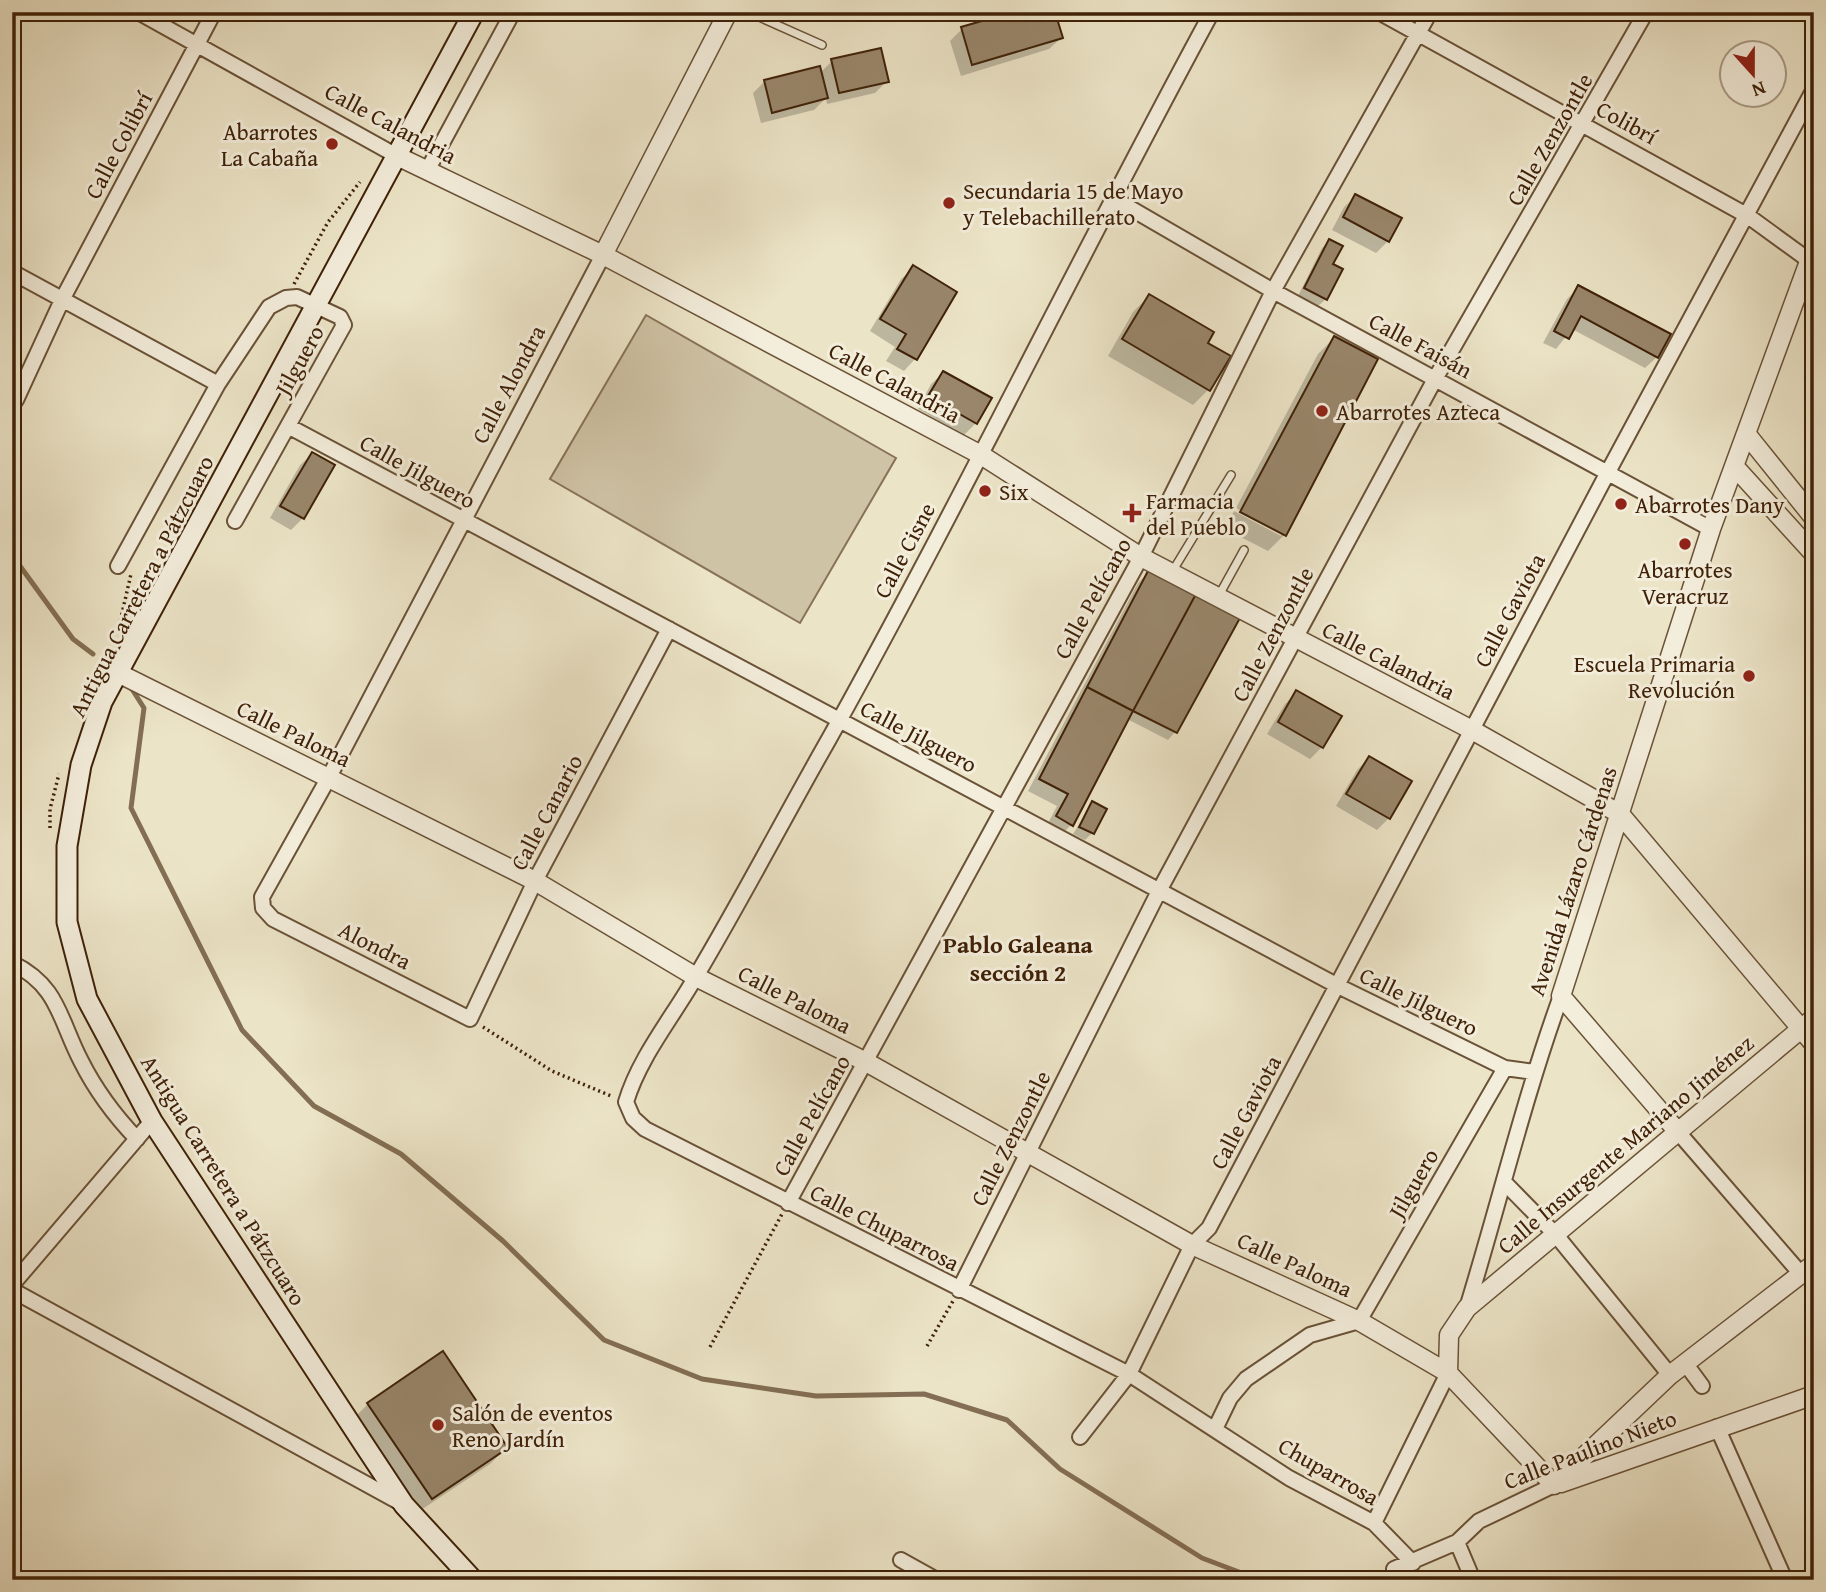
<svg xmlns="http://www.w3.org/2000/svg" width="1826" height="1592" font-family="'Gentium Book Plus',serif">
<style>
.pitch{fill:#cfc3a6;stroke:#877256;stroke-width:2}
.shadow{fill:#0003}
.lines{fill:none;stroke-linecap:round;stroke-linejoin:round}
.stream{stroke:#836e53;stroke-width:5}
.building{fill:#99866b;stroke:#3f2107;stroke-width:2}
.service-casing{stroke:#6a5237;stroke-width:10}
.minor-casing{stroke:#6a5237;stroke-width:18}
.tertiary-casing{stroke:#6a5237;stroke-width:21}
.secondary-casing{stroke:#3f2107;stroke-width:23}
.path{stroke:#3f2107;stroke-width:3.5;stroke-dasharray:2 3.5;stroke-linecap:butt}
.service{stroke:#f3eddb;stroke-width:7}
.minor{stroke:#f3eddb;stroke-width:14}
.tertiary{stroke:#f3eddb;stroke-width:18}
.secondary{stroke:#f3eddb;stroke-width:19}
.poi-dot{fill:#8f2418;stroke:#f3eddb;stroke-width:2.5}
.labels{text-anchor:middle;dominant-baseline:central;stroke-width:6;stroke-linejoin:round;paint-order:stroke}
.street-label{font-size:23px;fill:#3f2107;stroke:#f3eddb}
.poi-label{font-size:23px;fill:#3f2107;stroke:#f3eddb;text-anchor:start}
.neighbourhood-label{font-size:24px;font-weight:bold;fill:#3f2107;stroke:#f3eddb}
</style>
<rect width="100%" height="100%" fill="#ece4c7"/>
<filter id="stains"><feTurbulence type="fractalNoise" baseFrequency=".00286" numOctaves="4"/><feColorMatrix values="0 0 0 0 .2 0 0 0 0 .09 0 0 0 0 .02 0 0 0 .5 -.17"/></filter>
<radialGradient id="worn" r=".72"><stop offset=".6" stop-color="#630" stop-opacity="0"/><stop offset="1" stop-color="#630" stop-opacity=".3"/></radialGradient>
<path class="pitch" d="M646,315l250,143 -96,165 -250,-144z"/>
<path class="shadow" d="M945,12h29l-26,8z
M962,29l99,9 -12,11 -88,27 -11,-35z
M832,61l55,20 -12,12 -48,11 -1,-6 -12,12 -53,13 -8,-30 12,-12 55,-8z
M1356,196l32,45 -12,12 -44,-23 12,-23z
M1329,241l2,23 -5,35 -8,7 -20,-10 24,-48z
M913,268l42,25 -40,66 -11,12 -18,-10 9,-14 -25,-16 31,-52z
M1579,287l78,70 -12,11 -73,-39 -16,20 -13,-6 24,-44z
M1149,296l56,47 4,46 -16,16 -85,-49 25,-44z
M1334,338l42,22 -92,175 -16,16 -43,-22 9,-18 47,25v-4l-45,-24 82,-154z
M943,373l33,50 -12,12 -46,-26 13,-25z
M312,454l21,12 -30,52 -12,12 -21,-12 30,-53z
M1150,571l25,161 -7,8 -41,-21 -55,105 -12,12 -15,-7 12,-23 -29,-15 110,-208z
M1297,692l25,55 -12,12 -43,-25 18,-30z
M1369,758l20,60 -12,12 -41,-24 21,-36z
M1093,803l-1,30 -7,7 -12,-6z
M368,1404l138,44 -16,16 -75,50 -63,-94z"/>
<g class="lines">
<path class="stream" d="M12,555l61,84 20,15
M130,686l14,22 -13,100 111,222 72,76 87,48 102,87 101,99 98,39 114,17 108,-2 83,26 53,49 142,89 58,22"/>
</g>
<path class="building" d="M1013,12h42l8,26 -91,27 -11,-38z
M881,48l8,34 -50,11 -8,-34z
M820,66l8,32 -56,15 -8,-33z
M1355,194l47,24 -13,24 -46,-25z
M1329,239l14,7 -10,18 10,5 -16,31 -23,-12z
M913,265l44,27 -40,68 -20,-11 9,-15 -26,-15z
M1578,285l93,49 -13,24 -77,-42 -12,23 -15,-8z
M1149,294l65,38 -6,11 23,13 -21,35 -88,-52z
M1334,336l44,23 -92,177 -46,-24z
M943,371l49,27 -15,26 -49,-28z
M312,452l23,13 -31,54 -24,-13z
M1149,569l47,25 -63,117 -46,-24z
M1196,594l44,24 -63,115 -44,-22z
M1087,687l46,24 -60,115 -17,-10 12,-22 -29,-15z
M1296,690l46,26 -19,32 -45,-26z
M1369,756l43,25 -22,38 -44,-25z
M1092,801l15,8 -13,25 -15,-7z
M443,1351l65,97 -76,51 -65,-96z"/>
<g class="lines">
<g class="service-casing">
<path id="service" d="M748,12l74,33
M1172,572l59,-97
M1218,597l26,-47"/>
</g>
<g class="minor-casing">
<path id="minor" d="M138,12l259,144
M1212,12c-131,241 -250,488 -383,727 -45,79 -87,160 -134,239 -23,40 -56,80 -69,124l7,16 12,11 484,245 160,104 85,45 39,40
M1379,12l369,204 66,48
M427,171l86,-159
M1111,197l162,94 438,238
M603,255l-274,522 -67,120 1,11 10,11 197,100 65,-138 134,-252
M12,272l206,112
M16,400l46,-100 152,-288
M288,426l1050,560 167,82 29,4
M118,566l100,-182 51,-77 17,-9 11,-1 43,20 4,8 -109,196
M12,963c47,23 47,56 69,98 15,30 33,54 56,78
M1678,1132l123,142
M1505,1183l51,52 114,140
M788,1203l353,-646 132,-266 157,-279
M12,1285l140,-164
M12,1290l389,213
M959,1290l200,-399 276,-512 211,-367
M1467,1308c32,-104 57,-210 94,-312
M1685,1363l17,23
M1717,1427l68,153
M1215,1429l15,-31 16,-19 64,-44 49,-14 146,-253
M1080,1437l49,-63 63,-129 17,-17 399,-756 206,-383
M1374,1523l74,-150
M1457,1542l16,38
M901,1560l36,20
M1394,1569l63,-27 22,-21 75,-36"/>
</g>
<g class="tertiary-casing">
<path id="tertiary" d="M397,156l206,99 378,200 160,102 331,173 148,84 194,230
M603,255l125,-243
M1748,436l66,82
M1735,467l79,87
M118,673l417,208 161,96 170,85 326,183 167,76 89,52 106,112
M1678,1132l-117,-136 150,-467 103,-281
M1448,1373l1,-38 18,-27 347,-290
M1561,1483l253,-88
M1554,1485l116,-110 144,-111"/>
</g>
<g class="secondary-casing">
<path id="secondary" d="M473,1580l-69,-75 -37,-56 -215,-328 -65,-122 -20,-77v-76l14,-81 21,-63 372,-690"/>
</g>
<path class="path" d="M294,284l34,-62 32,-40
M118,631l13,-57
M50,828v-19l9,-35
M483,1027l69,44 59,25
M927,1346l26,-45
M710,1347l72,-133"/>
<use href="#service" class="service"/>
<use href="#minor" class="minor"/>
<use href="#tertiary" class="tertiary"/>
<use href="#secondary" class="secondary"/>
</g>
<g class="poi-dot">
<circle cx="332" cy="144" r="7"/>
<circle cx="949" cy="203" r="7"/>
<circle cx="1322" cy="411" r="7"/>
<circle cx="985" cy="491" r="7"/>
<circle cx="1621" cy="504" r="7"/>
<path d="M1128.5 502.5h7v7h7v7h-7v7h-7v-7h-7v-7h7z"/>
<circle cx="1685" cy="544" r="7"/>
<circle cx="1749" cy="676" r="7"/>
<circle cx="438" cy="1425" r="7"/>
</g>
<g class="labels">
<g class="street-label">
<text transform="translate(1627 122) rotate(29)">Colibrí</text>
<text transform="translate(391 123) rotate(28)">Calle Calandria</text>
<text transform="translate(1549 139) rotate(-60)">Calle Zenzontle</text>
<text transform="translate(118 145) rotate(-62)">Calle Colibrí</text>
<text transform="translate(1421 345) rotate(28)">Calle Faisán</text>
<text transform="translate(299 360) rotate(-61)">Jilguero</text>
<text transform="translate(895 382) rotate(28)">Calle Calandria</text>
<text transform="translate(508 384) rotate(-62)">Calle Alondra</text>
<text transform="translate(418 471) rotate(29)">Calle Jilguero</text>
<text transform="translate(904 550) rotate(-62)">Calle Cisne</text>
<text transform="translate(141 586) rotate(-63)">Antigua Carretera a Pátzcuaro</text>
<text transform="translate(1092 598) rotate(-61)">Calle Pelícano</text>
<text transform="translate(1509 610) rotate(-62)">Calle Gaviota</text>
<text transform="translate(1272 634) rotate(-62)">Calle Zenzontle</text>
<text transform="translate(1389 660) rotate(27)">Calle Calandria</text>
<text transform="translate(294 733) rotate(26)">Calle Paloma</text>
<text transform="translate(919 736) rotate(28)">Calle Jilguero</text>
<text transform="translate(546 812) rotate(-62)">Calle Canario</text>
<text transform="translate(1572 881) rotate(-72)">Avenida Lázaro Cárdenas</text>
<text transform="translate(375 945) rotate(27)">Alondra</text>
<text transform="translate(795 999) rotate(27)">Calle Paloma</text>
<text transform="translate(1419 1001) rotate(26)">Calle Jilguero</text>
<text transform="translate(1245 1112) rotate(-62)">Calle Gaviota</text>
<text transform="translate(811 1115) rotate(-61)">Calle Pelícano</text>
<text transform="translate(1010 1138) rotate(-63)">Calle Zenzontle</text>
<text transform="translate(1625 1144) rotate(-40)">Calle Insurgente Mariano Jiménez</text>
<text transform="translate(224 1180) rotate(58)">Antigua Carretera a Pátzcuaro</text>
<text transform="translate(1413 1183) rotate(-60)">Jilguero</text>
<text transform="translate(885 1227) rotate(27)">Calle Chuparrosa</text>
<text transform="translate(1295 1264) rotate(25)">Calle Paloma</text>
<text transform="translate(1590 1449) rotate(-21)">Calle Paulino Nieto</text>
<text transform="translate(1329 1471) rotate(30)">Chuparrosa</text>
</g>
<g class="poi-label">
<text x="318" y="131" text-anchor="end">Abarrotes<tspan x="318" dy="26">La Cabaña</tspan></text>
<text x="963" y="190">Secundaria 15 de Mayo<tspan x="963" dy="26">y Telebachillerato</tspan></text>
<text x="1336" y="411">Abarrotes Azteca</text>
<text x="999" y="491">Six</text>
<text x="1146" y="500">Farmacia<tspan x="1146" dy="26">del Pueblo</tspan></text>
<text x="1635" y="504">Abarrotes Dany</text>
<text x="1685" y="569" text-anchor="middle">Abarrotes<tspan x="1685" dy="26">Veracruz</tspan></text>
<text x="1735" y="663" text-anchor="end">Escuela Primaria<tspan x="1735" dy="26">Revolución</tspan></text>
<text x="452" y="1412">Salón de eventos<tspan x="452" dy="26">Reno Jardín</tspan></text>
</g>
<g class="neighbourhood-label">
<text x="1018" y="944">Pablo Galeana<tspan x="1018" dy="28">sección 2</tspan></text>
</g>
</g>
<rect width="1826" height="1592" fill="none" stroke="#ece4c7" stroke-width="42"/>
<rect x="14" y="14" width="1798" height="1564" fill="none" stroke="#3f2107" stroke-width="3.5"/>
<rect x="21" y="21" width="1784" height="1550" fill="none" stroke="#3f2107" stroke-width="2"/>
<g transform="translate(1753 74) rotate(159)"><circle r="33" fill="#f3eddb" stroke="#ab9b86" stroke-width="2"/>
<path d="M0-5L12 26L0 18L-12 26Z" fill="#8f2418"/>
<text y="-10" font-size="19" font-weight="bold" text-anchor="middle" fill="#3f2107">N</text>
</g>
<rect width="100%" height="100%" filter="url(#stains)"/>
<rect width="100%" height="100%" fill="url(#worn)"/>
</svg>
